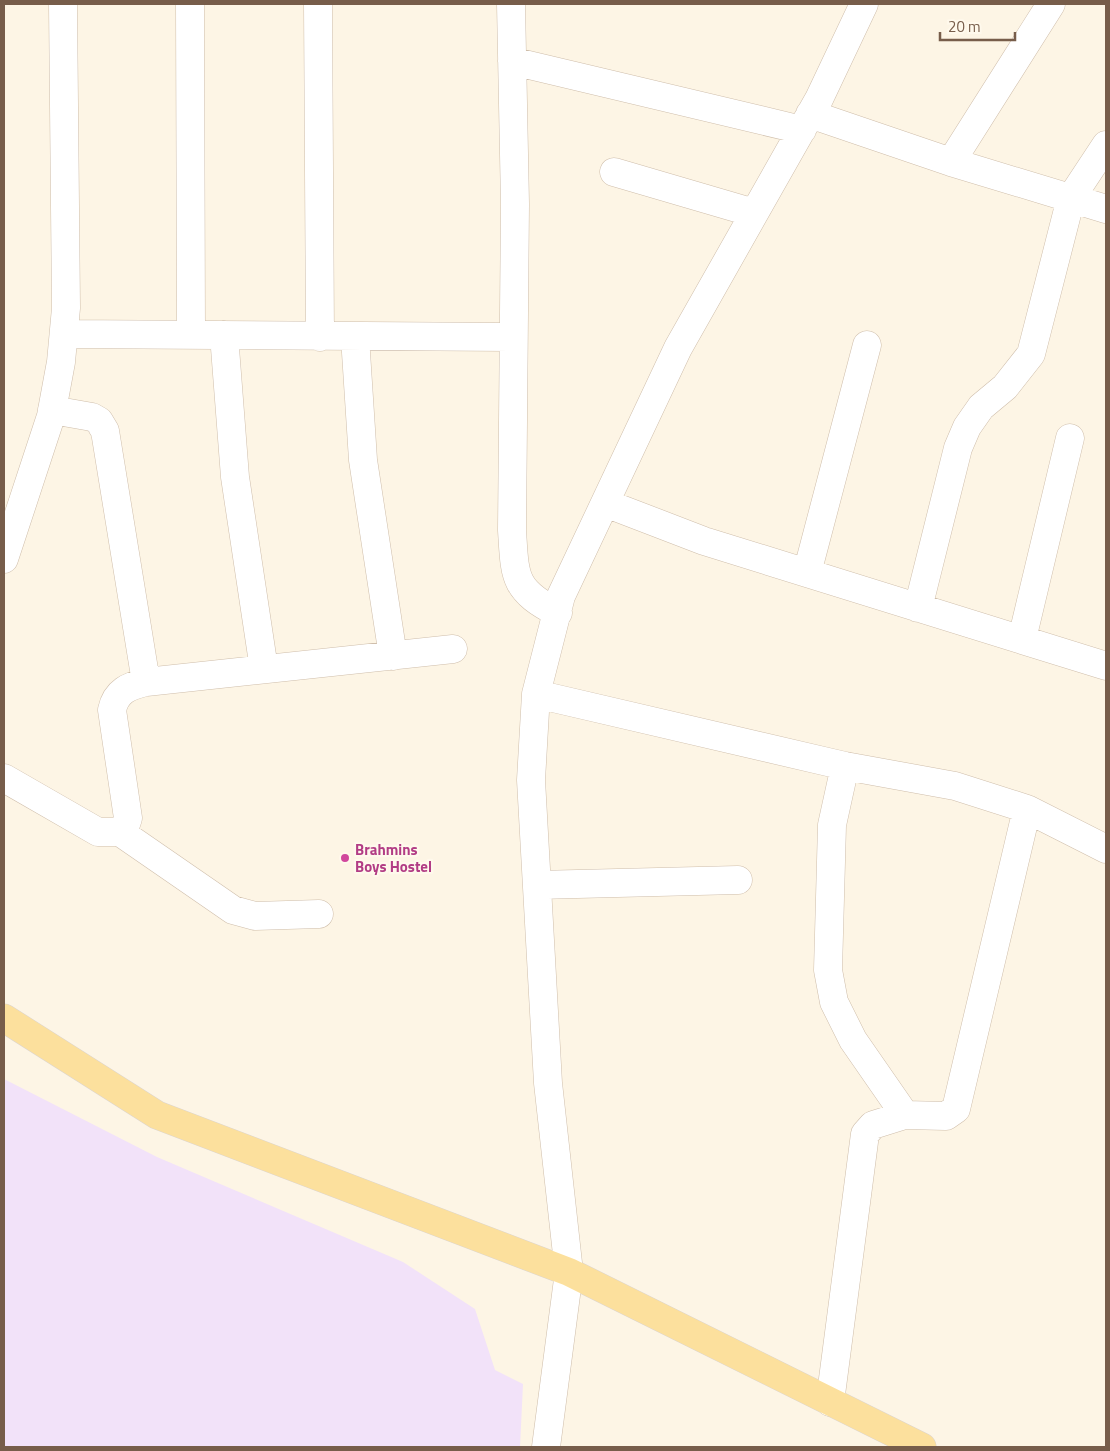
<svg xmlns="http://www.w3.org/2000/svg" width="1110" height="1451" font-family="'Titillium Web',sans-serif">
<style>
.education{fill:#f2e2f9}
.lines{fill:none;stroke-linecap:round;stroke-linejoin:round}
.minor-casing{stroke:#cfbeab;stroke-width:29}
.major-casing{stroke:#dcd5d0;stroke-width:29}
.minor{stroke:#fff;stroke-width:28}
.major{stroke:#fce09d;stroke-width:28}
.hotel-dot{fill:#d1479c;stroke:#fff9ec;stroke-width:2}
.labels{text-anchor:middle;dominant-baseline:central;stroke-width:4.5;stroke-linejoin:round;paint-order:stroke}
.hotel-label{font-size:15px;font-weight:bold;fill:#b23c85;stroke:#fff9ec;text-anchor:start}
</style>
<rect width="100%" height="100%" fill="#fdf5e5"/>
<path class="education" d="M4,1079l153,78 246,105 72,47 20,61 28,14 -3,63h-516z"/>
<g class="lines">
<g class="minor-casing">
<path id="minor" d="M190,4l1,330
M318,4l2,333
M511,4l4,200 -3,326c3,47 1,60 46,83
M512,61l290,69
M810,114l141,48 155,47
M951,162l100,-158
M614,172l140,41
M64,334l449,3
M224,335l11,142 29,192
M355,337l8,123 30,196
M52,410l40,7 7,4 6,10 41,251
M605,503l99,38 402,125
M4,559l47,-143 10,-54 5,-54 -3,-304
M807,573l60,-228
M918,608l40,-160 9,-21 14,-20 24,-20 26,-33 40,-156 35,-53
M1022,639l48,-201
M536,694l309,72 110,20 72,23 79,40
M845,766l-13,59 -4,145 6,32 19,38 52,75
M4,778l94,54h22l5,-5 3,-9 -16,-108c4,-19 17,-24 34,-28l307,-33
M120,832l113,78 22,6 64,-2
M537,885l201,-5
M830,1402l35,-268 8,-9 32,-10 41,1 10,-7 71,-300
M546,1447l23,-175 -21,-189 -17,-303 5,-86 25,-98 117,-248 141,-249 45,-95"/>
</g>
<g class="major-casing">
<path id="major" d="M4,1018l153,97 412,157 353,175"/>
</g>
<use href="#minor" class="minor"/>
<use href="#major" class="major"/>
</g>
<circle class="hotel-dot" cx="345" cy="858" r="5"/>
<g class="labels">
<g class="hotel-label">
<text x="355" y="849">Brahmins<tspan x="355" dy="17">Boys Hostel</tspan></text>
</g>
</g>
<rect width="1110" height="1451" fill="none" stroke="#775d4a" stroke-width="10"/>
<path d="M940 32v8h75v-8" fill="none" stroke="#775d4a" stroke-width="2.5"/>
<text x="948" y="32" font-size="15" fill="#775d4a" stroke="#fff9ec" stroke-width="4" paint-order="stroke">20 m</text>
</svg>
